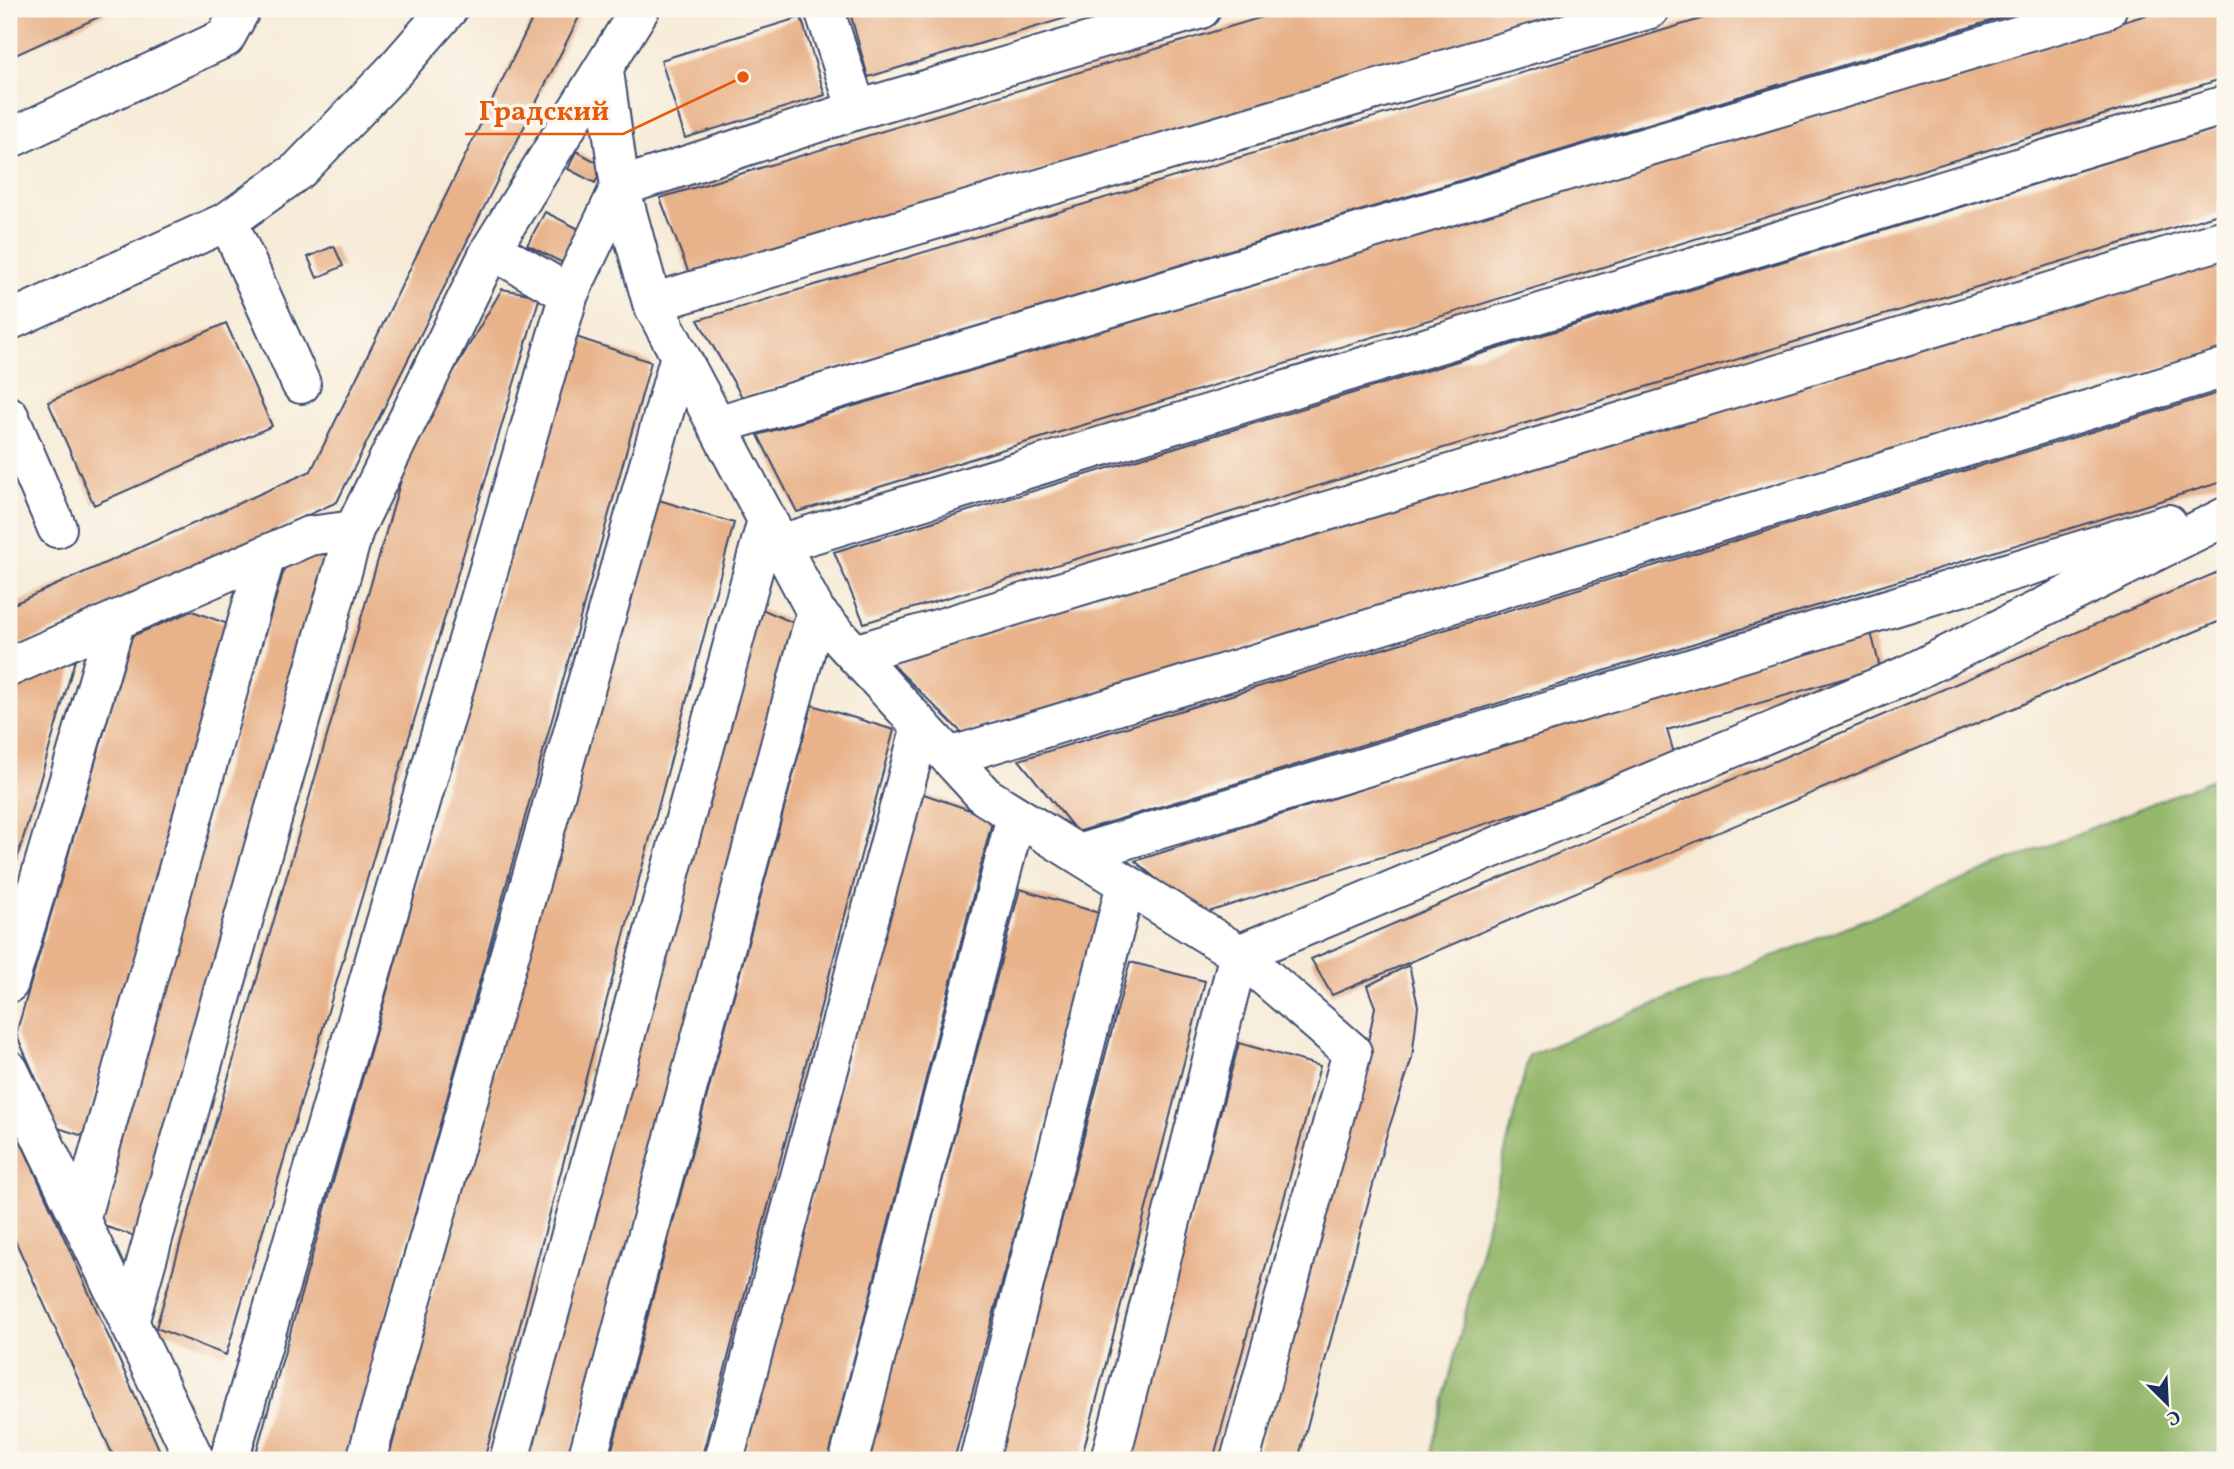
<svg xmlns="http://www.w3.org/2000/svg" width="2234" height="1469" font-family="Vollkorn,serif">
<style>
.forest{fill:#94b76c;stroke:#587365;stroke-width:2}
.building{fill:#e8b28a}
.lines{fill:none;stroke-linecap:round;stroke-linejoin:round}
.minor-casing{stroke:#3c4b70;stroke-width:42}
.minor{stroke:#fff;stroke-width:38}
.leader{fill:none;stroke:#e8590c;stroke-width:2.5}
.callout-dot{fill:#e8590c;stroke:#fbf7ec;stroke-width:2.5}
.callout-label{font-size:28px;text-anchor:middle;font-weight:bold;fill:#e8590c;stroke:#fbf7ec;stroke-width:7;stroke-linejoin:round;paint-order:stroke}
</style>
<rect width="100%" height="100%" fill="#fbf7ec"/>
<filter id="ink" filterUnits="userSpaceOnUse"><feTurbulence type="fractalNoise" baseFrequency=".0143" numOctaves="2"/><feDisplacementMap in="SourceGraphic" scale="14" xChannelSelector="R" yChannelSelector="G"/><feConvolveMatrix kernelMatrix="1 2 1 2 8 2 1 2 1" color-interpolation-filters="sRGB"/></filter>
<filter id="wash" filterUnits="userSpaceOnUse"><feTurbulence type="fractalNoise" baseFrequency=".00686" numOctaves="4" result="noise"/><feDisplacementMap in="SourceGraphic" scale="28" xChannelSelector="R" yChannelSelector="G"/><feGaussianBlur stdDeviation="1.57" result="paint"/><feColorMatrix in="noise" values="0 0 0 0 0 0 0 0 0 0 0 0 0 0 0 0 0 1.4 0 .05"/><feComposite in="paint" operator="in"/></filter>
<g filter="url(#wash)">
<rect width="100%" height="100%" fill="#f7ebd8"/>
<path class="forest" d="M2225,774v686h-796l100,-405z"/>
<g id="blocks">
<path class="building" d="M9,9h101l2,2 -103,47z
M537,9h46l-246,493 -328,148v-44l302,-135z
M849,9h247l-228,68z
M1289,9h292l-891,267 -30,-78z
M1734,9h296l-1288,388 -44,-77z
M2166,9h59v69l-1428,434 -39,-77z
M801,17l24,78 -140,43 -24,-78z
M2225,126v86l-1361,411 -30,-71z
M576,151l28,15 -9,17 -27,-14z
M545,212l36,18 -18,33 -36,-18z
M334,246l9,20 -26,12 -9,-21z
M2225,256v92l-1263,385 -71,-70z
M502,289l38,7 -314,1059 -70,-27 256,-886z
M226,323l46,103 -178,79 -46,-103z
M573,336l78,26 -304,1098h-93z
M2225,391v90l-1148,351 -58,-72z
M649,497l85,26 -250,937h-96z
M291,546l43,11 -196,680 -47,-15z
M2225,569v50l-893,376 -21,-36z
M757,607l44,19 -231,834h-48z
M192,611l36,13 -145,512 -25,-8 -42,-94 116,-398z
M1870,628l10,40 -213,62 10,33 -478,152 -64,-54z
M75,660l-66,227v-205z
M812,705l82,25 -193,730h-92z
M918,792l75,26 -165,642h-85z
M1020,889l82,25 -148,546h-86z
M1130,962l75,19 -124,479h-83z
M1409,965l9,41 -6,52 -26,79 -88,323h-42l111,-414 8,-39 -8,-21z
M1239,1043l81,23 -107,394h-86z
M9,1115l155,345h-49l-106,-233z"/>
</g>
</g>
<g filter="url(#ink)">
<use href="#blocks" fill-opacity="0" stroke="#3c4b70" stroke-width="2"/>
<g class="lines">
<g class="minor-casing">
<path id="minor" d="M824,9l33,101
M604,71l16,116 32,116 164,309 169,184 254,158 113,98 -112,408
M9,139l216,-101 16,-29
M228,221l73,163
M491,249l78,45
M652,303l998,-294
M9,321l219,-100 71,-51 95,-99 54,-62
M9,416l48,112
M717,425l1390,-416
M780,544l1445,-439
M855,654l1370,-415
M9,667l300,-131 45,-6 137,-281 149,-240
M949,757l1276,-389
M1078,854l1090,-330
M9,983l107,-363
M9,1070l186,390
M80,1220l186,-665
M129,1323l225,-793
M229,1460l340,-1166 51,-107 237,-77 344,-101
M366,1460l314,-1104
M509,1460l258,-940
M587,1460l229,-848
M724,1460l197,-734
M849,1460l167,-644
M979,1460l147,-576
M1110,1460l129,-506 668,-279 318,-158"/>
</g>
<use href="#minor" class="minor"/>
</g>
</g>
<path class="leader" d="M743 77L623 134H465"/>
<circle class="callout-dot" cx="743" cy="77" r="7"/>
<g class="callout-label">
<text x="544" y="120">Градский</text>
</g>
<rect width="2234" height="1469" fill="none" stroke="#fbf7ec" stroke-width="35"/>
<g transform="translate(2167 1403) rotate(156)" stroke="#fbf7ec" stroke-width="5" paint-order="stroke">
<path d="M0-5L12 26L0 18L-12 26Z" fill="#1b2f5e"/>
<text y="-10" font-size="19" font-weight="bold" text-anchor="middle" fill="#1b2f5e">С</text>
</g>
</svg>
